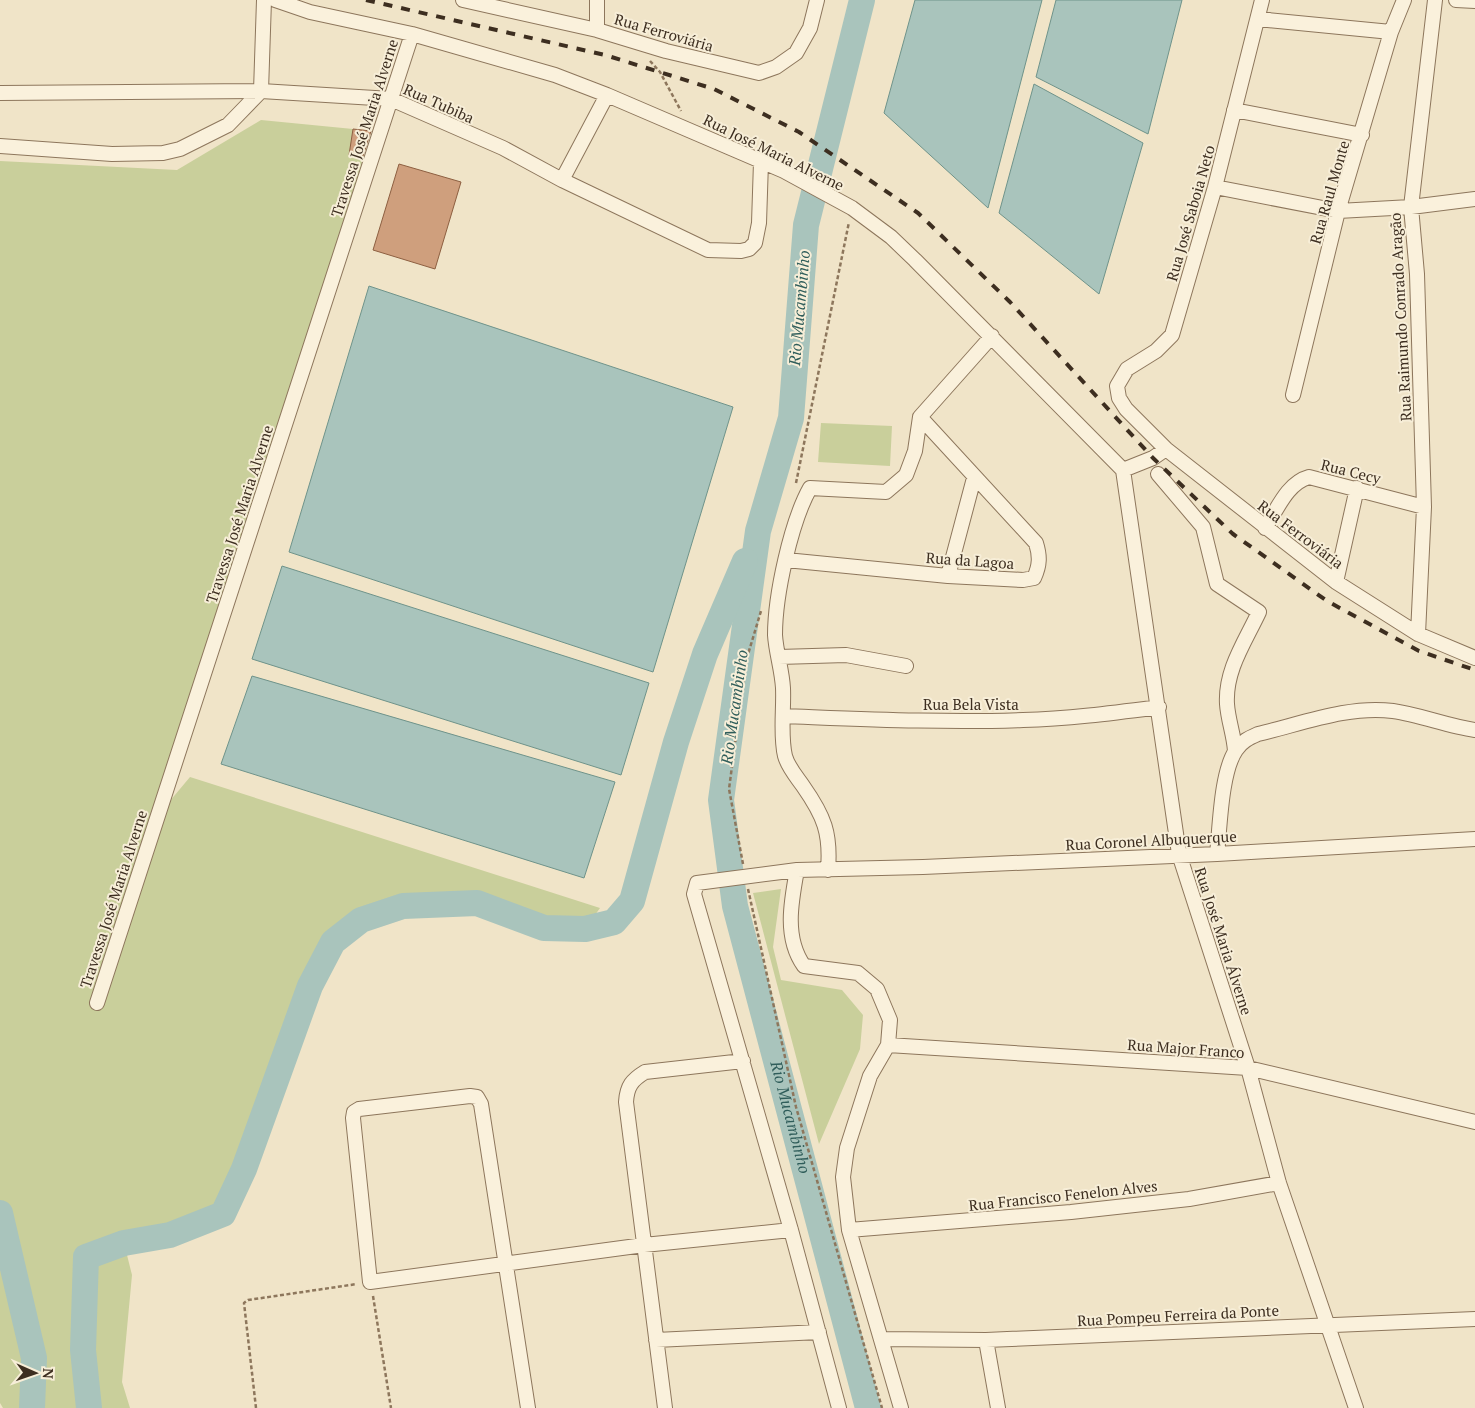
<svg xmlns="http://www.w3.org/2000/svg" width="1475" height="1408" font-family="'PT Serif',serif">
<style>
.green{fill:#c9cf9b}
.water{fill:#a9c4bc;stroke:#6f938a}
.lines{fill:none;stroke-linecap:round;stroke-linejoin:round}
.river{stroke:#a9c4bc;stroke-width:26}
.building{fill:#cf9f7d;stroke:#8d5f41}
.street-casing{stroke:#8d765c;stroke-width:16}
.path{stroke:#8d765c;stroke-width:2.5;stroke-dasharray:4 2.5;stroke-linecap:butt}
.street{stroke:#faf1dc;stroke-width:14}
.rail{stroke:#3d2e20;stroke-width:4;stroke-dasharray:9 9;stroke-linecap:butt}
.labels{text-anchor:middle;dominant-baseline:central;stroke-width:4;stroke-linejoin:round;paint-order:stroke}
.street-label{font-size:15px;fill:#3d2e20;stroke:#f7eed8}
.water-label{font-size:16px;font-style:italic;fill:#2f5d5a;stroke:#f7eed8}
</style>
<rect width="100%" height="100%" fill="#f0e4c8"/>
<path class="green" d="M261,120l92,9 -4,26 20,2 -210,657 31,-37 410,131 -15,21 -41,-1 -67,-25 -74,3 -42,14 -28,22 -23,44 -66,183 -21,45 -53,21 -46,8 8,32 -10,107 8,26h-127l-3,-5v-1242l177,9z
M821,423l71,3 -2,40 -72,-4z
M781,889l-8,58 8,33 61,10 21,25 -3,34 -41,95 -66,-251z"/>
<path class="water" d="M915,0h127l-54,208 -104,-95z
M1056,0h126l-34,134 -112,-57z
M1034,84l109,59 -44,151 -100,-81z
M369,286l364,121 -80,265 -364,-120z
M282,566l367,117 -28,92 -369,-116z
M252,676l363,106 -31,96 -363,-114z"/>
<g class="lines">
<g class="river">
<path id="s1" d="M862,0l-56,225 -15,193 -33,113 -37,269 14,106 133,502"/>
<path d="M0,1213l34,145 -2,50"/>
<path d="M89,1408l-6,-58 3,-93 38,-14 46,-8 53,-21 21,-45 66,-183 23,-44 28,-22 42,-14 74,-3 67,25 41,1 29,-7 18,-21 44,-159 29,-88 40,-93"/>
</g>
</g>
<path class="building" d="M353,129l18,2 -8,25 -14,-1z
M399,164l62,18 -26,87 -62,-19z"/>
<g class="lines">
<g class="street-casing">
<path id="street" d="M275,0l35,12 102,22 143,41 52,20 177,76 68,37 39,29 24,23 208,210
M463,0l134,30 69,21 93,22 17,-6 20,-14 14,-25 7,-28
M1262,0l-47,187 -43,148 -16,16 -29,18 -10,17 2,12 7,11 40,40 170,133 82,52 57,24
M1456,0l19,1
M1258,19l133,13
M597,30v-30
M0,93l261,-2 130,8 112,49 59,32 146,70 33,1 8,-2 6,-6 4,-20 2,-61
M1234,110l128,25
M0,146l112,8 51,-1 17,-4 48,-24 33,-34 3,-91
M562,180l45,-85
M1215,187l123,24 73,-4 64,-8
M1293,395l45,-184 53,-179 13,-32
M1123,470l56,384 69,214 31,115 77,225
M1123,470l30,-12 13,-9
M1158,474l45,53 14,57 42,28c-14,30 -34,58 -32,92 1,16 7,31 8,47
M1265,528c12,-18 22,-45 44,-51l115,30
M786,560l162,16 75,4 11,-2c6,-13 6,-22 2,-35l-116,-126
M948,576l26,-98
M1336,582l21,-94
M1418,634l6,-127 -7,-233 -6,-67 24,-207
M779,657l67,-2 60,11
M783,716c80,3 160,7 240,4 45,-1 90,-7 136,-13
M1217,854c3,-28 4,-82 19,-104 6,-9 13,-12 22,-16 43,-10 91,-29 135,-23 28,4 54,15 82,19
M797,870c-6,32 -13,68 7,96l54,7 19,16 13,31 -2,25 -18,31 -23,72 -4,29 6,53 52,178
M828,870c3,-37 -4,-54 -25,-84 -7,-10 -15,-19 -18,-30 -5,-21 -1,-46 -2,-68 -1,-18 -7,-36 -8,-53 0,-40 16,-113 35,-147l76,4 20,-17 9,-24 5,-34 72,-81
M97,1003l315,-969
M888,1045l360,23 227,54
M849,1230l222,-18 118,-13 90,-16
M881,1339l105,1 489,-21
M656,1340l163,-8
M986,1340l12,68
M528,1408l-47,-304 -4,-7 -7,-1 -111,13 -5,3 -1,6 17,164 274,-37 147,-15
M665,1408l-39,-306c1,-16 6,-22 19,-30l98,-11
M839,1408l-48,-178 -97,-336 3,-11 100,-13 126,-3 294,-13 258,-15"/>
</g>
<path class="path" d="M650,61l10,11 21,39
M796,483l53,-261
M743,864l-14,-75 17,-128 15,-50
M748,889l48,218 86,301
M373,1296l18,112
M256,1408l-12,-105 4,-3 109,-16"/>
<use href="#street" class="street"/>
<path class="rail" d="M366,0l239,55 109,34 85,43 119,81 92,89 143,156 80,76 94,67 92,50 56,19"/>
</g>
<g class="labels">
<g class="street-label">
<text transform="translate(664 32) rotate(16)">Rua Ferroviária</text>
<text transform="translate(439 103) rotate(24)">Rua Tubiba</text>
<text transform="translate(364 128) rotate(-72)">Travessa José Maria Alverne</text>
<text transform="translate(774 152) rotate(26)">Rua José Maria Alverne</text>
<text transform="translate(1329 192) rotate(-74)">Rua Raul Monte</text>
<text transform="translate(1190 213) rotate(-74)">Rua José Saboia Neto</text>
<text transform="translate(1400 317) rotate(-93)">Rua Raimundo Conrado Aragão</text>
<text transform="translate(1351 471) rotate(14)">Rua Cecy</text>
<text transform="translate(239 514) rotate(-72)">Travessa José Maria Alverne</text>
<text transform="translate(1301 534) rotate(37)">Rua Ferroviária</text>
<text transform="translate(970 560) rotate(4)">Rua da Lagoa</text>
<text x="971" y="704">Rua Bela Vista</text>
<text transform="translate(1151 840) rotate(-3)">Rua Coronel Albuquerque</text>
<text transform="translate(113 899) rotate(-72)">Travessa José Maria Alverne</text>
<text transform="translate(1224 941) rotate(72)">Rua José Maria Álverne</text>
<text transform="translate(1186 1048) rotate(4)">Rua Major Franco</text>
<text transform="translate(1063 1195) rotate(-6)">Rua Francisco Fenelon Alves</text>
<text transform="translate(1178 1315) rotate(-3)">Rua Pompeu Ferreira da Ponte</text>
</g>
<g class="water-label">
<text transform="translate(799 308) rotate(-85)">Rio Mucambinho</text>
<text transform="translate(734 707) rotate(-82)">Rio Mucambinho</text>
<text stroke="none"><textPath href="#s1" startOffset="1140">Rio Mucambinho</textPath></text>
</g>
</g>
<g transform="translate(35 1373) rotate(92)" stroke="#f7eed8" stroke-width="4" paint-order="stroke">
<path d="M0-4L9 19L0 12L-9 19Z" fill="#3d2e20"/>
<text y="-8" font-size="14" font-weight="bold" text-anchor="middle" fill="#3d2e20">N</text>
</g>
</svg>
